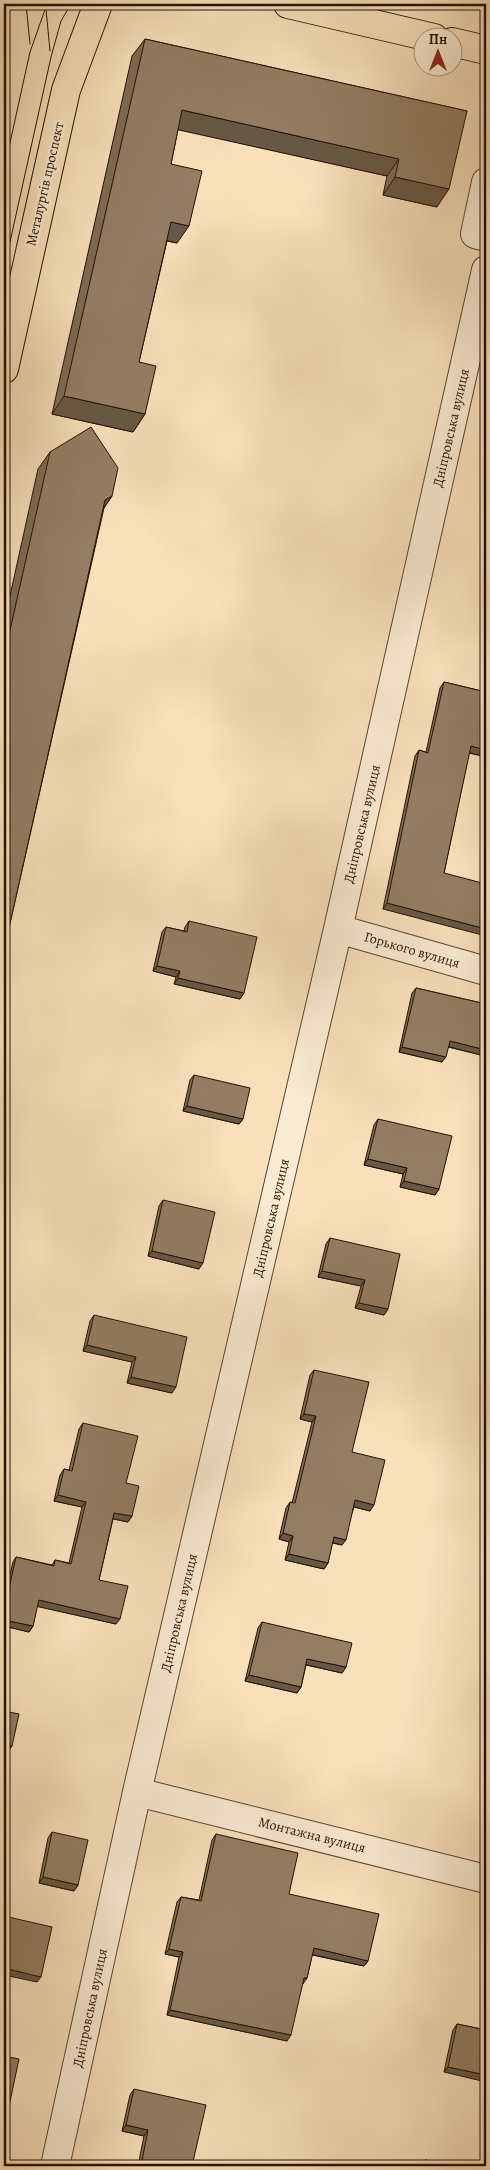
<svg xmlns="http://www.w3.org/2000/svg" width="490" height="2170" font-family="Alegreya,serif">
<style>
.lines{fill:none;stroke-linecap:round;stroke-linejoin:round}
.street-casing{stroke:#5a4631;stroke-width:30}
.primary-casing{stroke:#251203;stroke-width:30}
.street{stroke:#faebd3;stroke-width:28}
.primary{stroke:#f8e0bb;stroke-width:28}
.tram{stroke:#251203;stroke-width:1}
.wall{fill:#7e6c55;stroke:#251203}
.shaded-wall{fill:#675845;stroke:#251203}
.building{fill:#937d63;stroke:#251203}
.labels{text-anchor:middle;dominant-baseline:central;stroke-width:5;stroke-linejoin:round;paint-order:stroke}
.street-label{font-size:14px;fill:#251203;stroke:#faebd3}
</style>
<rect width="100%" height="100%" fill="#f8e0bb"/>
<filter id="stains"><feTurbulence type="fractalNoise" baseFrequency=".004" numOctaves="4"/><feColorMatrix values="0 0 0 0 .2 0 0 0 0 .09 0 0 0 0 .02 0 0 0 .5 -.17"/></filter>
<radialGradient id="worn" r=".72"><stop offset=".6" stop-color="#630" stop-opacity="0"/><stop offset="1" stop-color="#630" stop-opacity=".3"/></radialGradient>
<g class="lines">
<g class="street-casing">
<path id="street" d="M486,182l-11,52 11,3
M338,929l148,42
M137,1792l349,87
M55,2166l82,-374 201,-863 148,-659"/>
</g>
<g class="primary-casing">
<path id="primary" d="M288,4l146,34
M452,42l34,8
M4,369l62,-279 32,-86"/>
</g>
<use href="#street" class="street"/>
<use href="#primary" class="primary"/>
<path class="tram" d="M26,4l4,40
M461,4l25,6
M46,9l4,42
M4,170l26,-118 17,-48
M4,269l47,-212 10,-36 10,-17"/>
</g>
<path class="wall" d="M145,39l322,72 -30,96 -54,-12 4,-19 -209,-47 -7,35 6,79 -10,-2 -28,121 6,52 -12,18 -81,-18 80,-358z
M50,452l62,44 -8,12 -100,442v-327l34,-154z
M444,682l42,10v65l-17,-4 -25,120 -61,36 32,-153 4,-6 7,2 14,-64z
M189,921l55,72 -4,6 -66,-15 2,-7 -23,-6 9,-39 4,-5 18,4 1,-4z
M416,988l70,16v50l-1,2 -37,-9 -6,15 -43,-10 13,-59z
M194,1075l49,44 -4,5 -56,-13 7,-31z
M378,1119l61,70 -4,6 -35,-8 3,-13 -39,-9 10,-40z
M163,1200l36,69 -51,-13 11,-50z
M330,1238l58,71 -4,6 -29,-7 6,-22 -43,-9 8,-33z
M94,1315l78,78 -45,-10 5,-21 -49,-11 7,-30z
M314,1370l38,82 18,59 -16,-4 -12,38 -10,-2 -4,20 -4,6 -39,-9 4,-18 -10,-3 7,-31 4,-6 2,1 20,-81 -12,-3 10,-44z
M83,1423l43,60 6,33 -4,6 -15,-3 -14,61 17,44 -79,-18 -4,20 -4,6 -25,-6v-26l9,-38 3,-5 36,8 3,-5 14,3 13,-56 -28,-6 6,-26 4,-6 5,1 10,-41z
M262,1622l84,45 -4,6 -36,-8 -5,22 -4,6 -52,-12 13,-53z
M52,1832l26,53 -4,6 -35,-8 9,-45z
M216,1834l73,60 79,67 -4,5 -52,-11 -5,23 -5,6 -15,57 -120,-26 12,-58 -14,-3 12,-52 4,-5 18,3 13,-60z
M457,2024l29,6 -42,42 9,-42z
M134,2089l58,77h-54l6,-30 -22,-5 8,-36z
M425,2160l30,6h-35z"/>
<path class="shaded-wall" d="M182,110l217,49 -12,17 -217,-48z
M395,177l54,12 -12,18 -54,-12z
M171,222l18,4 -12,17 -18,-4z
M64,396l81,18 -12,18 -81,-18z
M112,496l-12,17 5,-13z
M471,746l15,4v7l-19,-5z
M387,903l99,26v7l-103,-27z
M157,966l23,5 -4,6 -23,-6z
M178,978l66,15 -4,6 -66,-15z
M450,1041l36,9v4l-1,2 -39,-10z
M402,1047l44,10 -4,5 -43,-10z
M187,1106l56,13 -4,5 -56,-13z
M368,1159l39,9 -4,6 -39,-9z
M404,1181l35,8 -4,6 -35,-8z
M152,1251l51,12 -4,6 -51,-13z
M322,1271l43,9 -4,6 -43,-9z
M359,1303l29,6 -4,6 -29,-7z
M87,1345l49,12 -4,5 -49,-11z
M131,1377l45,10 -4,6 -45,-10z
M304,1414l12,2 -4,6 -12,-3z
M58,1495l28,7 -4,5 -28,-6z
M355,1500l19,5 -4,6 -19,-5z
M114,1513l18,3 -4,6 -18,-4z
M283,1533l10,3 -4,6 -10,-3z
M334,1537l12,3 -4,5 -12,-3z
M289,1554l39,9 -4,6 -39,-9z
M39,1600l81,19 -4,5 -81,-18z
M4,1620l29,6 -4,6 -25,-6z
M307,1659l39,8 -4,6 -39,-9z
M249,1675l52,12 -4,6 -52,-12z
M4,1744l8,2 -4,6 -4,-1z
M43,1877l35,8 -4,6 -35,-8z
M314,1948l54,13 -4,5 -54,-12z
M169,1949l14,3 -4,5 -14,-3z
M4,1968l37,9 -4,5 -33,-7z
M304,1978h3l-4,6 -3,-1z
M170,2010l121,25 -4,6 -120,-26z
M448,2067l38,8v7l-42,-10z
M4,2110l4,1 -4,6z
M126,2125l22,5 -4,6 -22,-5z"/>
<path class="building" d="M145,39l322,72 -18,78 -54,-12 4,-18 -217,-49 -11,54 31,7 -13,55 -18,-4 -32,140 17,4 -11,48 -81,-18z
M91,427l27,41 -6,28 -7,4 -101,450v-293l46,-205z
M444,682l42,10v58l-15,-4 -27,127 42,11v45l-99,-26 32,-153 9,3z
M189,921l68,16 -13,56 -66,-15 2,-7 -23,-5 9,-39 21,5z
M416,988l70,16v46l-36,-9 -4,16 -44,-10z
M194,1075l56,13 -7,31 -56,-13z
M378,1119l74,17 -13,53 -35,-8 3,-13 -39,-9z
M163,1200l52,12 -12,51 -51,-12z
M330,1238l70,16 -12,55 -29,-6 6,-23 -43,-9z
M94,1315l93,22 -11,50 -45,-10 5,-20 -49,-12z
M314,1370l55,12 -17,70 33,8 -11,45 -19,-5 -9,40 -12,-3 -6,26 -39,-9 4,-18 -10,-3 7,-31 5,1 21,-87 -12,-2z
M83,1423l55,13 -12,47 13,3 -7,30 -18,-3 -15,67 29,6 -8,33 -81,-19 -6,26 -29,-6v-9l12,-54 38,9 1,-6 16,4 15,-62 -28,-7 6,-26 8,2z
M262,1622l90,21 -6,24 -39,-8 -6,28 -52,-12z
M4,1711l15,3 -7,32 -8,-2z
M52,1832l36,8 -10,45 -35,-8z
M216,1834l82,19 -9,41 90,20 -11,47 -54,-13 -7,30h-3l-13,57 -121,-25 13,-58 -14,-3 12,-52 20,4z
M4,1916l48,11 -11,50 -37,-9z
M457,2024l29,6v45l-38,-8z
M4,2056l15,3 -11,52 -4,-1z
M134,2089l72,16 -14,61h-51l7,-36 -22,-5z
M425,2160l30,6h-32z"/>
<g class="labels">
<g class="street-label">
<text transform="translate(45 184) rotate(-77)">Металургів проспект</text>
<text transform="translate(451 428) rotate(-77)">Дніпровська вулиця</text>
<text transform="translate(362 824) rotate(-77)">Дніпровська вулиця</text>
<text transform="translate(412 950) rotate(16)">Горького вулиця</text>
<text transform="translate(271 1218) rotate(-77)">Дніпровська вулиця</text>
<text transform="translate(179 1613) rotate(-77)">Дніпровська вулиця</text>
<text transform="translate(312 1835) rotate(14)">Монтажна вулиця</text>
<text transform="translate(90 2008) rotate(-78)">Дніпровська вулиця</text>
</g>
</g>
<rect width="490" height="2170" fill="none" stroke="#f8e0bb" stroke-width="20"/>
<rect x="5" y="5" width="480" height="2160" fill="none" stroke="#251203" stroke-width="2.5"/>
<rect x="10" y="10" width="470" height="2150" fill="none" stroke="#251203"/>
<g transform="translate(438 52)"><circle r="24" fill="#faebd3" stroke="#a59480"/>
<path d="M0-4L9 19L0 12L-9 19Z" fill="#8f2418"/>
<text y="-8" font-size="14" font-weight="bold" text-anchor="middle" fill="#251203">Пн</text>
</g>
<rect width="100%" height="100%" filter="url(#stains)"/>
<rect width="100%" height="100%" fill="url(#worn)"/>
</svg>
